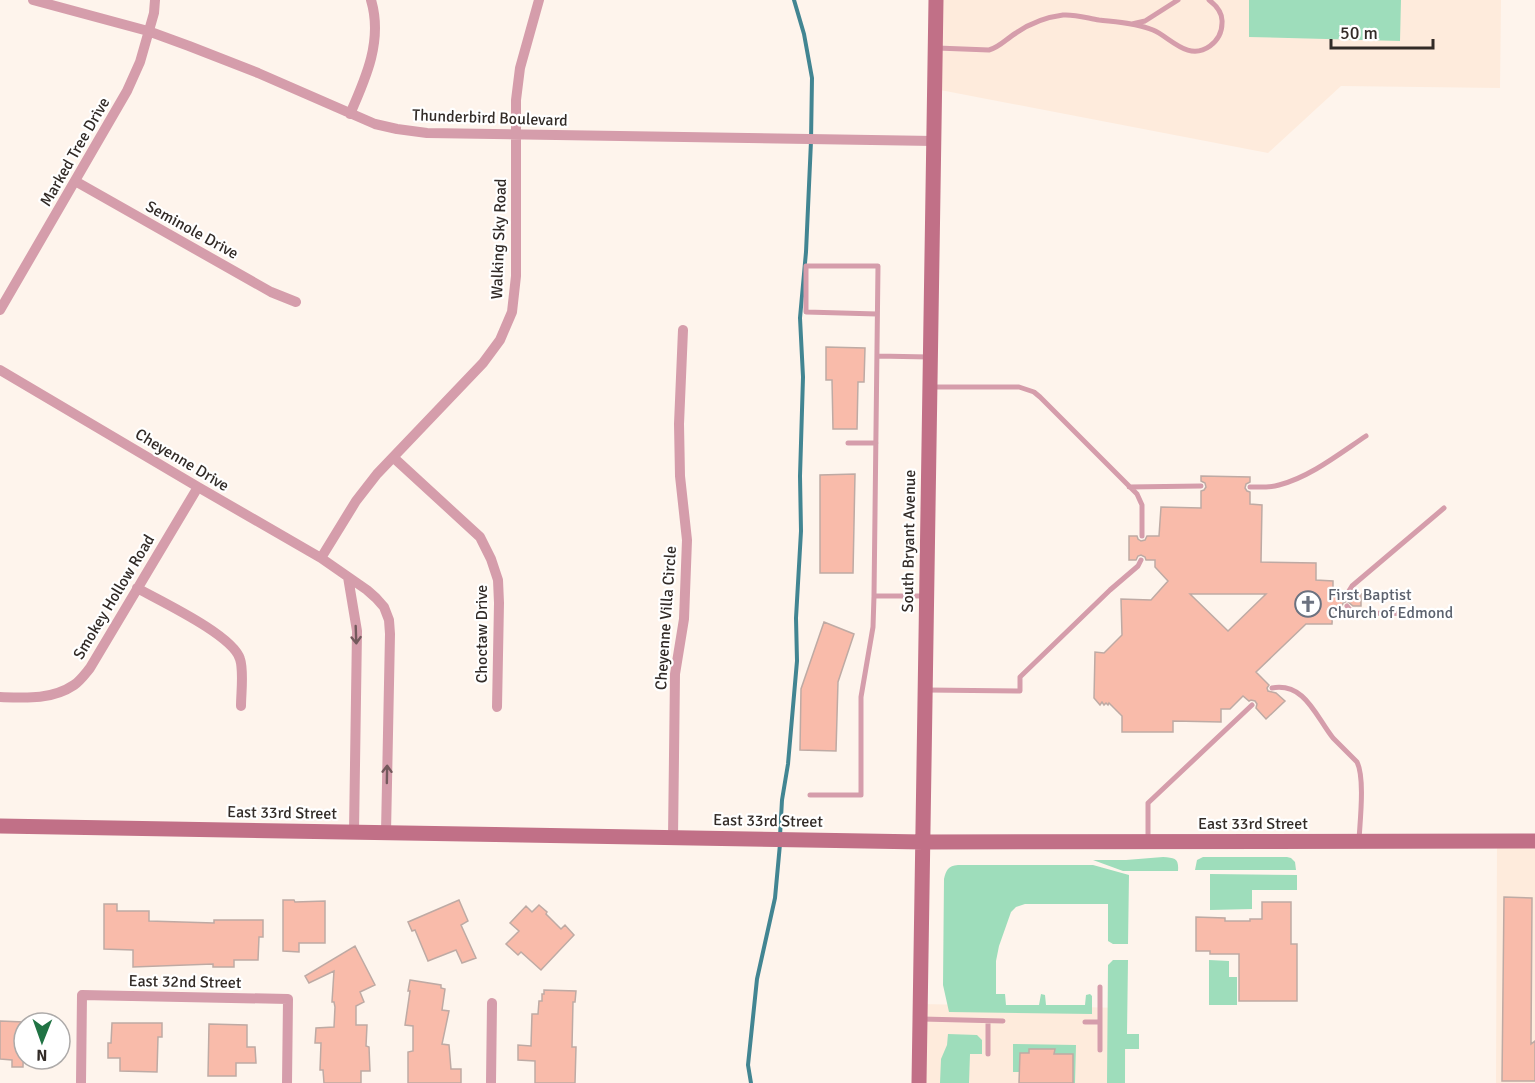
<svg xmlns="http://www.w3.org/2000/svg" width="1535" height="1083" font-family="Signika,sans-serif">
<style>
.built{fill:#feebdc}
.green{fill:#9eddbb}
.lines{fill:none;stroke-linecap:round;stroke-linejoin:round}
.stream{stroke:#428592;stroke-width:4}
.building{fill:#f9bbaa;stroke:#beaaa4;stroke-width:1.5;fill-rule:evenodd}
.lane{stroke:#d59dab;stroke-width:5}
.street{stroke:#d59dab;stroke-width:10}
.secondary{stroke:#c17087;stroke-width:15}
.oneway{stroke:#73595c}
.labels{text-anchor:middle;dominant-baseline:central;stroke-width:4.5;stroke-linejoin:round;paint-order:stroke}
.street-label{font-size:16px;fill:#322b27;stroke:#fff}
.worship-label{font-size:16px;fill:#5b616d;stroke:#fff;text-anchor:start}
</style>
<rect width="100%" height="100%" fill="#fef4ec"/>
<path class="built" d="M936,0h565l-1,88 -159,-2 -73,67 -333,-64z
M1535,841v242h-39l1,-241z
M921,1004l205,4 -1,75h-206z"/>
<path class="green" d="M1249,0h152l-1,41 -151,-4z
M1163,857c12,1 16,1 15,14h-55l-30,-11h33z
M1203,857h84l4,1 4,4 1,8h-101l2,-10z
M958,865h135l36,10 -1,69h-15l-5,-3v-37h-83l-9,3 -5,5 -12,34 -3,15v33h9l1,11h33l2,-11 4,1 1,10h39l1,-10 4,-1 2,2v18l-143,-2 -6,-27 1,-106c2,-9 4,-13 14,-14z
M1210,874l87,1v15h-45v19l-42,1z
M1113,960h15l-1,74h12v15h-14v34h-18l1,-118z
M1209,960l20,1v16h8v28h-28z
M948,1034l29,1 5,5v14h-12l-1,29h-29l1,-24 6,-14z
M1013,1044l63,1 -1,38h-2v-29h-19v-5h-25v4h-8l-2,19h-6z"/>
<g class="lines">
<path class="stream" d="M780,836l2,-36 6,-36 9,-103 -1,-43 5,-87 -1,-55 3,-99 -3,-59 6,-66 5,-111 1,-63 -8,-44 -10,-34
M751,1083l-3,-18 9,-86 18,-81 5,-54"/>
</g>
<path class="building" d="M826,347l39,1 -1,34h-6l-1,47h-24l-1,-49h-6z
M855,474l-2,99h-33v-98z
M1201,476l49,1v5l-4,2 -1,4 2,3 3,1v12l12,1 -1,57 55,1v17l17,1v13h9l3,4 4,1 4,-5h8v12h-8l-6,-5 -4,2 -1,3h-9l-1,18h-26l-50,48 13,13 -2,3 1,3 8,2 9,8 -19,18 -10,-11 1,-4 -2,-3 -4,-1 -2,1 -6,-5 -13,13h-9v13l-48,-1v11h-51v-16l-13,-13 -1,2 -2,-2 -2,2 -2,-3 -2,3 -6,-7 1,-46 9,1 18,-18 -1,-36 30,1 17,-19 -13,-14v-7h-9l-1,-3 -4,-2 -3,1 -2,4h-7v-24h8l1,3 3,2 4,-1 2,-4h12l2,-29 40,1v-17l3,-1 2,-3 -1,-4 -4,-2zM1190,594h76l-38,37z
M824,622l30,12 -16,48 -2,69 -36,-1 1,-61z
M1504,897l28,1 -1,146 4,-3v40h-33z
M283,900h11l1,2 30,-1v42h-26v9l-16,-1z
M459,900l9,21 -7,4 15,33 -14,5 -6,-13 -28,11 -13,-31 -3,1 -4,-9z
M1262,902h29v42h6v57h-58v-47h-29v-3h-14v-34l29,1v3h25v-2h12z
M104,904h13v7h32v10l65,2v-3h49v17h-4l-1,23h-24v7h-21v-3l-80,3v-17l-29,-1z
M539,905l8,7 -1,2 15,15 4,-4 9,10 -33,35 -20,-18 -3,3 -12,-11 13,-13 -9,-8 16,-17 6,6z
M355,946l20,39 -15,7 4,10 -8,4v19h11l-1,21 3,1 1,24h-9v12h-37l-1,-13h-3l1,-27h-6l1,-15 18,-1 1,-20 -1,-5h-2l2,-31 -25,12 -4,-7z
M410,980l31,5v3l4,1 -3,21 7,1 -7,33 7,1 2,24h10v14h-53v-31l5,-1v-25l-8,-1 5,-34h-2z
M544,990l32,1 -1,11h-2l-1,45h4l-1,36h-40v-22l-17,-1v-15l13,1 1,-32h6l1,-13h3v-7h2z
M0,1021l24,1 -1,45h-11v-7l-12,-1z
M112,1023h50v14h-4l-1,35 -37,-1v-13h-12v-15h3z
M209,1024l38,1v22h8l1,16h-20v13h-28z
M1029,1049h26l-1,5h19v29h-54l1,-30h9z"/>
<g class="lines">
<path class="lane" d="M1132,24l13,-3 33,-21
M937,48l52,2c11,-3 17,-11 27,-17 13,-9 31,-16 47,-18 11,-1 24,3 36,5 17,2 38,3 54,10 17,7 35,32 57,16 8,-6 12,-14 12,-23 1,-10 -5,-17 -13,-23
M877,356l52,1
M932,387h87l15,5 6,5 97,97 5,11v31
M848,443h28
M1129,487l72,-1
M1250,487c9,0 19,1 29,-2 31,-8 60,-31 87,-49
M1347,594l5,-8 92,-78
M874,596l4,-330h-72v46l71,2
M1347,606l5,6 8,1 84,1
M1272,688c33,-6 44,29 61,50 8,8 16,16 24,24 8,16 3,59 2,78
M927,690l93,1v-14l90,-87 28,-24 3,-6
M810,795h51v-98l12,-70 1,-31h51
M1148,839v-36l104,-98
M922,1019l81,2
M988,1021v33
M1085,1022h15v28
M1100,1022v-35"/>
<path class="street" d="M33,0l115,31 41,15 69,27 117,51 22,5 30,4 507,8
M350,114c16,-36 33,-74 21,-114
M75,181l196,111 25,10
M0,310l127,-219 13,-29 14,-49 1,-13
M0,370l198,117 123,71 46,32 9,8 8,9 5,13 1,14 -4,199
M394,458l86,79 11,22 7,21 1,23 -2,104
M321,558l35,-57 21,-27 106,-111 17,-23 12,-28 4,-36v-176l4,-32 19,-68
M348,577l9,54 -3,201
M137,588c23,13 96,47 103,71 4,12 1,34 1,47
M0,697c25,1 52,3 74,-12 6,-4 11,-11 16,-17l108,-181
M673,838l2,-164 9,-55 3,-79 -7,-64 -1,-52 4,-94
M81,1083l1,-88 206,4 -1,84
M491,1083l1,-80"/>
<path class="secondary" d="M0,826l923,16 612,-1
M919,1083l17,-1083"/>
</g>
<defs><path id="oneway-shaft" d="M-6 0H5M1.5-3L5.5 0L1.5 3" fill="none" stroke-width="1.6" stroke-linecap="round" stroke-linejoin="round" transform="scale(1.5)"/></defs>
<g class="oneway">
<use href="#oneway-shaft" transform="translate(356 635) rotate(88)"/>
<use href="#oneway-shaft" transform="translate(387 774) rotate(-89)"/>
</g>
<defs>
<g id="church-ring" transform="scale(1.35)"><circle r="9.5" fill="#fff" stroke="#6b7280" stroke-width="1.5"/><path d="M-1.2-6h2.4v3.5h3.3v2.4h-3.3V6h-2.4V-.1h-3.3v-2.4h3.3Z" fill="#6b7280"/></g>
</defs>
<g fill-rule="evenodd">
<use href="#church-ring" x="1308" y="604"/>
</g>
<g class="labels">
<g class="street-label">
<text transform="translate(490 118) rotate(2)">Thunderbird Boulevard</text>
<text transform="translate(75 152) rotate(-60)">Marked Tree Drive</text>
<text transform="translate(192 230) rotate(29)">Seminole Drive</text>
<text transform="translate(499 239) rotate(-88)">Walking Sky Road</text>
<text transform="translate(182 460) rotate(31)">Cheyenne Drive</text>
<text transform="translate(909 541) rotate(-89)">South Bryant Avenue</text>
<text transform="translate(114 597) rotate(-59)">Smokey Hollow Road</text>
<text transform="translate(666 618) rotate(-86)">Cheyenne Villa Circle</text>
<text transform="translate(482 634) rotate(-90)">Choctaw Drive</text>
<text transform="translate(282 813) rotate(1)">East 33rd Street</text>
<text transform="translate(768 821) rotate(1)">East 33rd Street</text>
<text x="1253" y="824">East 33rd Street</text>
<text transform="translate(185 982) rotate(1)">East 32nd Street</text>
</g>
<g class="worship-label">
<text x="1328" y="595">First Baptist<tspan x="1328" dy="18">Church of Edmond</tspan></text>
</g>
</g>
<g transform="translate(42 1041) rotate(181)"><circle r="28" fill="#ffffff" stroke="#adaaa9" stroke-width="1.5"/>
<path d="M0-4.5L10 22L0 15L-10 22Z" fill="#207344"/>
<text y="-9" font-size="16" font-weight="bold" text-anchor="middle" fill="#322b27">N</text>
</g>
<path d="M1331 39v9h102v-9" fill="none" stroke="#322b27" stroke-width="3"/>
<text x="1340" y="39" font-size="18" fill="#322b27" stroke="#ffffff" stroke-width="4.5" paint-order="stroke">50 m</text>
</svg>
